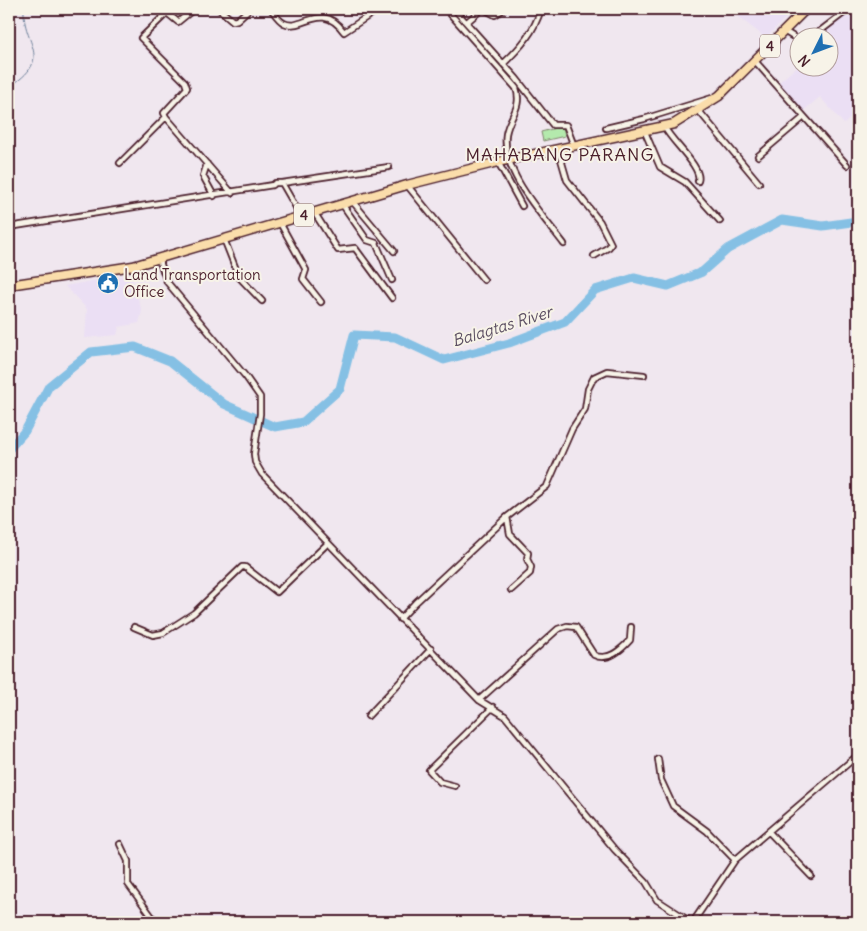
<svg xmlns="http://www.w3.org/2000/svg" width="867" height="931" font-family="Delius,sans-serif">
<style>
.built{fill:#ebdff4}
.green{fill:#b4eaad;stroke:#7f846c}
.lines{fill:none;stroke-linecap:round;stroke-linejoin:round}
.stream{stroke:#6d809a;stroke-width:1}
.river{stroke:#85c0e4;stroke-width:9}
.minor-casing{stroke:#4a1f2b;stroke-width:8}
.trunk-casing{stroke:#4a1f2b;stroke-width:11}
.minor{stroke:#f7f3e8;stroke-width:4.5}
.trunk{stroke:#faddab;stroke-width:8}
.labels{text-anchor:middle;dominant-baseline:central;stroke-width:4;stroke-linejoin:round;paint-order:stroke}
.shield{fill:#f7f3e8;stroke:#7e5f64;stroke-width:1}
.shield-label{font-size:14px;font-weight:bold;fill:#4a1f2b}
.poi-label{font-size:15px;fill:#4a1f2b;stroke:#f7f3e8;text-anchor:start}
.water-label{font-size:16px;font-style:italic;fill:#5c4f62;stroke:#f7f3e8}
.quarter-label{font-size:18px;letter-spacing:1px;fill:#4a1f2b;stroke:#f7f3e8}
</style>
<rect width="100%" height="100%" fill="#f0e7ef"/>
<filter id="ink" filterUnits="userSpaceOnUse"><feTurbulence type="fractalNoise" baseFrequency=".02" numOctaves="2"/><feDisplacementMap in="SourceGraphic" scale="10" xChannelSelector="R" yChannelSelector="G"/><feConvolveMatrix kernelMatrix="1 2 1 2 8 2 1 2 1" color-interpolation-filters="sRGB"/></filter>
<g filter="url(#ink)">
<path class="built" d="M728,9h66l-28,29z
M852,9h6v102l-14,13 -24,-27 -17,14 -25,-28 21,-18 1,3h30v-30l-4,-1 -4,-4z
M130,274l12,37 -3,12 -20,4 -2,8 -32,3 2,-29 -22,-23z"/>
<path class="green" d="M563,126l2,10 -22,5 -2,-9z"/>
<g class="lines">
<path class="stream" d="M9,87c47,-30 13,-42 15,-78"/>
<path class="river" d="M9,449l16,-18 24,-45 42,-34 44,-5 35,14 54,43 51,23 28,-5 37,-33 14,-54 41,2 49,23 65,-17 56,-21 30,-32 39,-12 34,8 34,-14 26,-23 54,-29 41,6 35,-5"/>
<g class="minor-casing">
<path id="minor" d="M194,9l-16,13 -11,-9 -26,25 44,44 2,6 -23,25 2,4 66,76
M219,9l14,12 4,-1 12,-11
M271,9c3,4 8,12 13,14 18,9 37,-23 60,9l35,-23
M446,9l70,79c7,20 -7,28 -10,46 -5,38 37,82 58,110
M454,9l62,69 37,47h13l8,21
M484,9l11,6 9,-6
M467,22l15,-13
M784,31l16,10
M811,38l38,-29
M755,61l92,104
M503,64c18,-17 31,-32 38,-55
M699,111l60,72
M606,128l38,-9 68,-21
M665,128c7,14 38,40 33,53
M645,132l15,35 25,15 35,39
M558,149l9,31 33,42 11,22 -2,3 -15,9
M758,156l46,-39
M498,162l24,44
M120,163l46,-46
M207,164l-4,12 11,20
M282,183l107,-16
M407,185l77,95
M353,202l41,49
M342,204l25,36 9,3 16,37
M314,212l24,38 17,-2 37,50
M280,223l26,47 -3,9 18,23
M9,227l264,-42 2,-2h7l19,33
M224,239l15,38 23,24
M159,259l8,23 79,95 14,20v17l-6,40 1,8 7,12 217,226 26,16 110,134 31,32 11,18 34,22
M507,517l3,17 18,19 -1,6 4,8 -1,6 -19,17
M400,619l15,-16 92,-86 40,-31 25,-57 13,-20 3,-20 6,-12 13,-6 37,4
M134,627l19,8 10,-2 31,-20 48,-46h3l32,25 51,-49
M479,700l79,-71 9,-3 9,1 18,28c14,7 27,-5 36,-15l1,-13
M368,716l63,-67
M658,759l3,21 12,26 34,25 28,29
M455,786l-15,-4 -11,-12 64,-63
M769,832l42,44
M120,844l8,17v23l28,38
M693,922l42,-62 123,-105"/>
</g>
<g class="trunk-casing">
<path id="trunk" d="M9,285l124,-19 274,-81 91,-23 176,-38 45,-28 87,-87"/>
</g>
<use href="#minor" class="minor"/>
<use href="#trunk" class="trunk"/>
</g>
</g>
<defs>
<g id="civic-disc" transform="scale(1.125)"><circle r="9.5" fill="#1f6fb2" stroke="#f7f3e8"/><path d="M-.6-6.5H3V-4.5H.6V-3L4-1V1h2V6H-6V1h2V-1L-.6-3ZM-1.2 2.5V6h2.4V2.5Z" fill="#fff"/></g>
</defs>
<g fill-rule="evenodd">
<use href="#civic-disc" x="108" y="283"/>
</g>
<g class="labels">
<g class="shield">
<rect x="760" y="34.5" width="20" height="23" rx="4"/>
<rect x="294" y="203.5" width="20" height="23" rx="4"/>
</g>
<g class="shield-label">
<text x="770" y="46">4</text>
<text x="304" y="215">4</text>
</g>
<g class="poi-label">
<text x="124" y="274">Land Transportation<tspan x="124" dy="17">Office</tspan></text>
</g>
<g class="water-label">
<text transform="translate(502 326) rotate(-17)">Balagtas River</text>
</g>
<g class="quarter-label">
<text x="560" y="154">MAHABANG PARANG</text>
</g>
</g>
<rect width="867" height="931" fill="none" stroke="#f7f3e8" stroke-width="30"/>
<rect x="15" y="15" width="837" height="901" fill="none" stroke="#4a1f2b" stroke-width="2" filter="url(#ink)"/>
<g transform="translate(814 52) rotate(228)"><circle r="24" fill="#f7f3e8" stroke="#b29e9c"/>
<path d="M0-4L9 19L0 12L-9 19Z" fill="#1f6fb2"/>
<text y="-8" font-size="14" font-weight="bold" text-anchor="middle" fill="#4a1f2b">N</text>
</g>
</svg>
